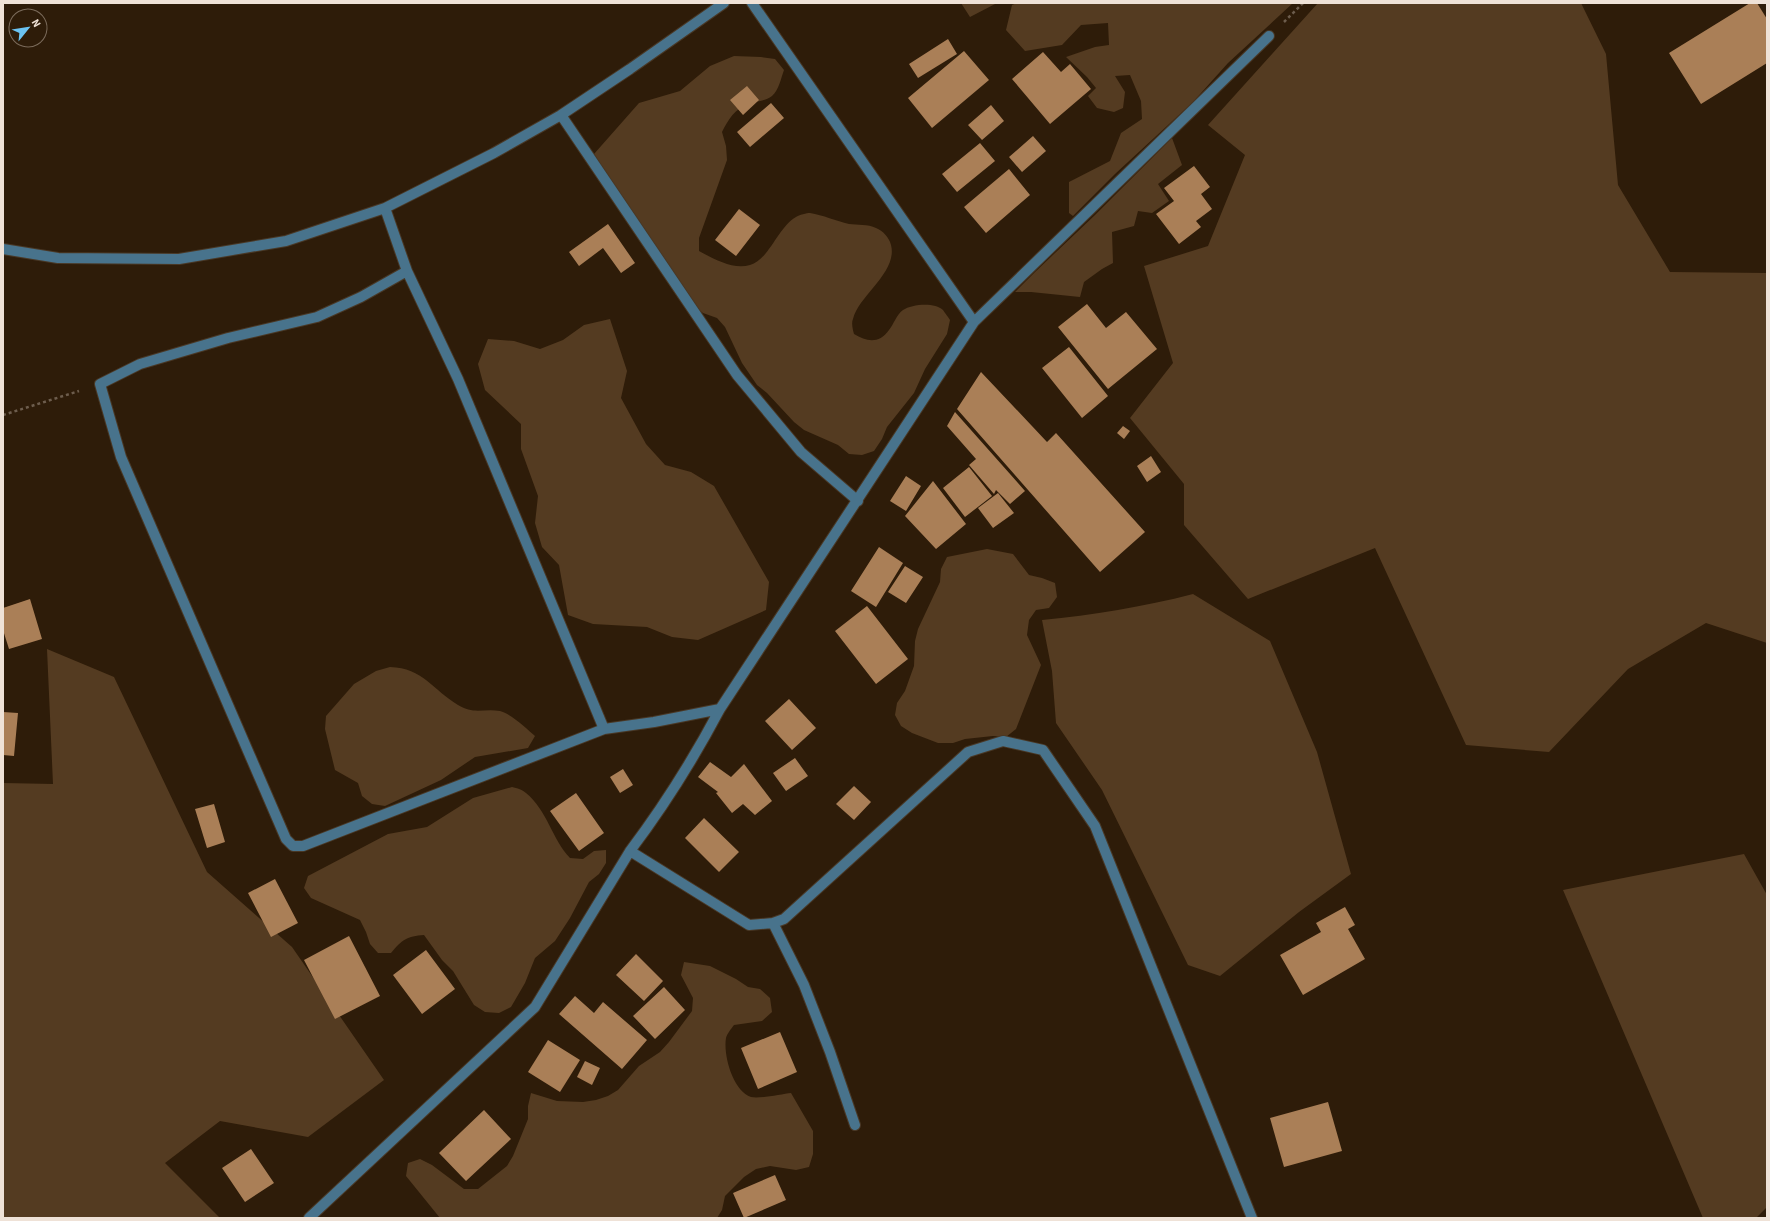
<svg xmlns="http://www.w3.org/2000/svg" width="1770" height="1221" font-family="'Source Sans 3',sans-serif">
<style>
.green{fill:#543b21}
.building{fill:#aa7f57}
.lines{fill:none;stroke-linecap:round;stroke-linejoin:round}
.minor-casing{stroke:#493826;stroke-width:12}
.path{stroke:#6d5d4d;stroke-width:2.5;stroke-dasharray:3 3;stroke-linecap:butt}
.minor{stroke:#48738c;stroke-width:10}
</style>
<rect width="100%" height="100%" fill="#2e1c09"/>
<path class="green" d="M961,3h36l-27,14z
M1017,3h276l-65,60 -35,39 -78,72 -42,42 -4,-3v-31l41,-21 11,-28 21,-14 -1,-18 -11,-26 -15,1 10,16 -2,16 -9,4 -17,-4 -9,-12 8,-8 -9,-11 -21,-20 29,-10 14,-2 -1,-22 -27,2 -19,20 -37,6 -19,-21 6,-25z
M1318,3h263l25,51 12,131 52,87 97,1v370l-61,-20 -78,46 -79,83 -83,-7 -91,-197 -127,51 -64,-74v-41l-54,-66 43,-55 -29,-97 64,-20 37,-91 -37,-30z
M734,56l27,1 14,2 9,11c-3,8 -5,20 -12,26 -6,5 -15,5 -23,8 -14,4 -21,16 -27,28l4,14 1,14 -28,78v13c15,8 34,19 51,14 19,-5 28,-38 46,-48 3,-2 11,-4 14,-4 13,2 26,8 39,11 8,1 19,0 27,4 7,3 13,9 15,17 7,27 -32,50 -38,74 -2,4 0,11 1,15 13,8 25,10 35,-4 5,-6 7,-15 14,-20 9,-6 32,-8 40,0 2,3 5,7 7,10l-3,14 -22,35 -11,24 -27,34 -5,12 -8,12 -12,4 -13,-1 -11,-9 -34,-15 -10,-8 -27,-29 -10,-8 -15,-22 -17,-36 -8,-9 -14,-5 -22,-16 -87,-143 45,-51 41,-12 30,-25z
M1172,138l10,27 -24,19 11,17 -17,12 -14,-2 -4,15 -22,6 1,31 -11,6 -18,13 -4,15 -49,-5h-16l20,-20 60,-57z
M610,319l17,52 -6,27 25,46 19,21 26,7 23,14 55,96 -3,28 -68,30 -26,-3 -25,-10 -54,-3 -25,-9 -9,-50 -17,-18 -7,-24 3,-27 -17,-47v-25l-36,-34 -7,-26 10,-25 26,2 26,8 23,-9 21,-15z
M987,549l26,5 16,21 13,3 13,5 2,14 -8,11 -13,2 -7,10 -2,15 14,30 -25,64 -10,8 -13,-1 -28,3 -12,4h-15l-26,-10 -11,-7 -6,-11 2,-12 8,-12 9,-25 1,-25 3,-12 22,-47 1,-13 6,-12z
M1193,594l77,47 47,111 34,122 -52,38 -79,64 -32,-11 -86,-175 -46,-67 -4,-52 -10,-51c51,-5 101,-13 151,-26z
M47,649l67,28 93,195 85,75 92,133 -76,57 -88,-16 -55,42 55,55h-217v-435l50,1z
M390,667c33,1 43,23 68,38 16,10 26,3 42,6 10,2 27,18 35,25l-7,12 -53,9 -34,23 -56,26 -13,-2 -10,-8 -4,-13 -23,-13 -10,-41 1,-13 28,-32 22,-13z
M512,787c5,1 11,3 14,6 21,17 26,46 44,65l13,1 11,-8 12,-1v13l-7,11 -10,8 -19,36 -15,23 -20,17 -10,25 -14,24 -12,6 -14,-1 -11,-7 -21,-34 -11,-11 -18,-25c-17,1 -22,5 -33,18h-13l-8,-9 -4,-12 -6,-12 -49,-22 -7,-10 4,-12 80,-42 39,-7 46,-29z
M1744,854l23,41v312l-11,11h-53l-140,-328z
M684,962l26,4 26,13 12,8 12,2 10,9 2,14 -10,9 -28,4c-3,4 -7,9 -8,13 -3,17 7,53 25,59 8,2 31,-3 40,-4l22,38v23l-4,13 -13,3 -26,-4 -14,3 -12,8 -19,19 -3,14 -5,8h-277l-34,-42 2,-13 12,-4 12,6 32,24h14l29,-23 6,-10 15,-37v-13l3,-13 26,8 26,1 13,-2 12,-4 10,-6 21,-24 21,-14 9,-10 23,-31 1,-13 -12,-23z"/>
<path class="building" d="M1750,3h7l10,16v44l-66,41 -32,-51z
M948,39l9,15 -39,24 -9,-14z
M964,51l25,29 -57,48 -24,-30z
M1043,52l18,20 9,-8 21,25 -41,35 -38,-45z
M747,86l12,14 -16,15 -13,-15z
M771,103l13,15 -34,29 -13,-15z
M991,105l13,16 -22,19 -14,-15z
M1033,136l13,15 -24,21 -13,-15z
M980,143l15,18 -38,31 -15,-18z
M1194,166l16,21 -9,7 11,15 -16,12 5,6 -22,17 -23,-30 18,-13 -10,-13z
M1009,169l21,26 -44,38 -22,-26z
M739,209l21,16 -24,31 -21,-16z
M608,224l27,39 -14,10 -18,-25 -24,18 -10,-14z
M1087,304l19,24 20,-16 31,37 -49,40 -50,-62z
M1069,347l39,49 -26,22 -40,-50z
M981,372l66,70 9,-9 89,99 -45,40 -143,-163z
M955,412l70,79 -15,13 -14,-14 -2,4 -25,-29 7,-6 -29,-33z
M1123,426l7,5 -6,8 -7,-6z
M1151,456l10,16 -14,10 -10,-16z
M969,467l23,29 -27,21 -22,-29z
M906,476l15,10 -15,25 -16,-10z
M933,481l33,43 -30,25 -31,-33z
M998,493l16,20 -21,15 -15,-20z
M879,547l24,16 -27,44 -25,-16z
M905,566l18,11 -17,26 -18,-11z
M30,599l12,40 -33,10 -6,-19v-22z
M867,606l41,53 -32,25 -41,-53z
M789,699l27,29 -24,22 -27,-29z
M3,712l15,1 -4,43 -11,-1z
M795,758l13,18 -22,15 -13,-18z
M710,762l21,15 13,-13 28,37 -17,14 -12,-11 -11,9 -16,-20 2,-1 -20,-15z
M623,769l10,16 -13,8 -10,-16z
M854,786l17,16 -17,18 -18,-16z
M576,793l28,40 -25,18 -29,-40z
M214,804l11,38 -18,6 -12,-39z
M704,818l35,34 -20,20 -34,-34z
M275,879l23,44 -27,14 -23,-44z
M1345,907l10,18 -7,4 17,30 -62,36 -23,-40 41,-23 -5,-9z
M349,936l31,60 -45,23 -31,-59z
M426,950l29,39 -33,25 -29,-39z
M636,954l27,27 -19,20 -28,-26z
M664,987l21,23 -30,29 -22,-23z
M575,996l19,17 9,-11 44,38 -25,29 -63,-55z
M780,1032l17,40 -39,17 -17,-41z
M548,1040l32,20 -20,32 -32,-20z
M585,1061l15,7 -8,17 -15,-8z
M1328,1102l14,49 -58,16 -14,-49z
M484,1110l27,29 -45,42 -27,-28z
M251,1149l23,34 -29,19 -23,-34z
M775,1175l11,25 -42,18 -11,-25z"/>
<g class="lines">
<g class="minor-casing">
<path id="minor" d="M752,3l222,319
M561,115l176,260 64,77 57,49
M385,208l22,63 51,108 146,350
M3,249l55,9 121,1 107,-18 99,-33 109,-55 67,-38 69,-46 94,-66
M407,271l-46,26 -44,20 -89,21 -88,26 -40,20 21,73 165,382 7,7h10l301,-117 50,-7 66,-13
M630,851l119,74 24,-2 11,-4 184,-167 35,-11 40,9 52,76 157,392
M773,923l31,62 26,67 25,73
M309,1218l226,-211 95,-156c34,-45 64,-93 90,-142l254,-387 295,-286"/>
</g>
<path class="path" d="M1284,22l19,-19
M3,415l76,-24"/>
<use href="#minor" class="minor"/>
</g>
<rect width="1770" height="1221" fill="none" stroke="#efe2d7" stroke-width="8"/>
<g transform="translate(28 28) rotate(60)"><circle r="19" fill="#2e1c09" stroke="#7b6b5b"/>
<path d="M0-3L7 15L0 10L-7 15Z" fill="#6bc3f2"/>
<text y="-6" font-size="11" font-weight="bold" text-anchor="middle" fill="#efe2d7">N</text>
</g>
</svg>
